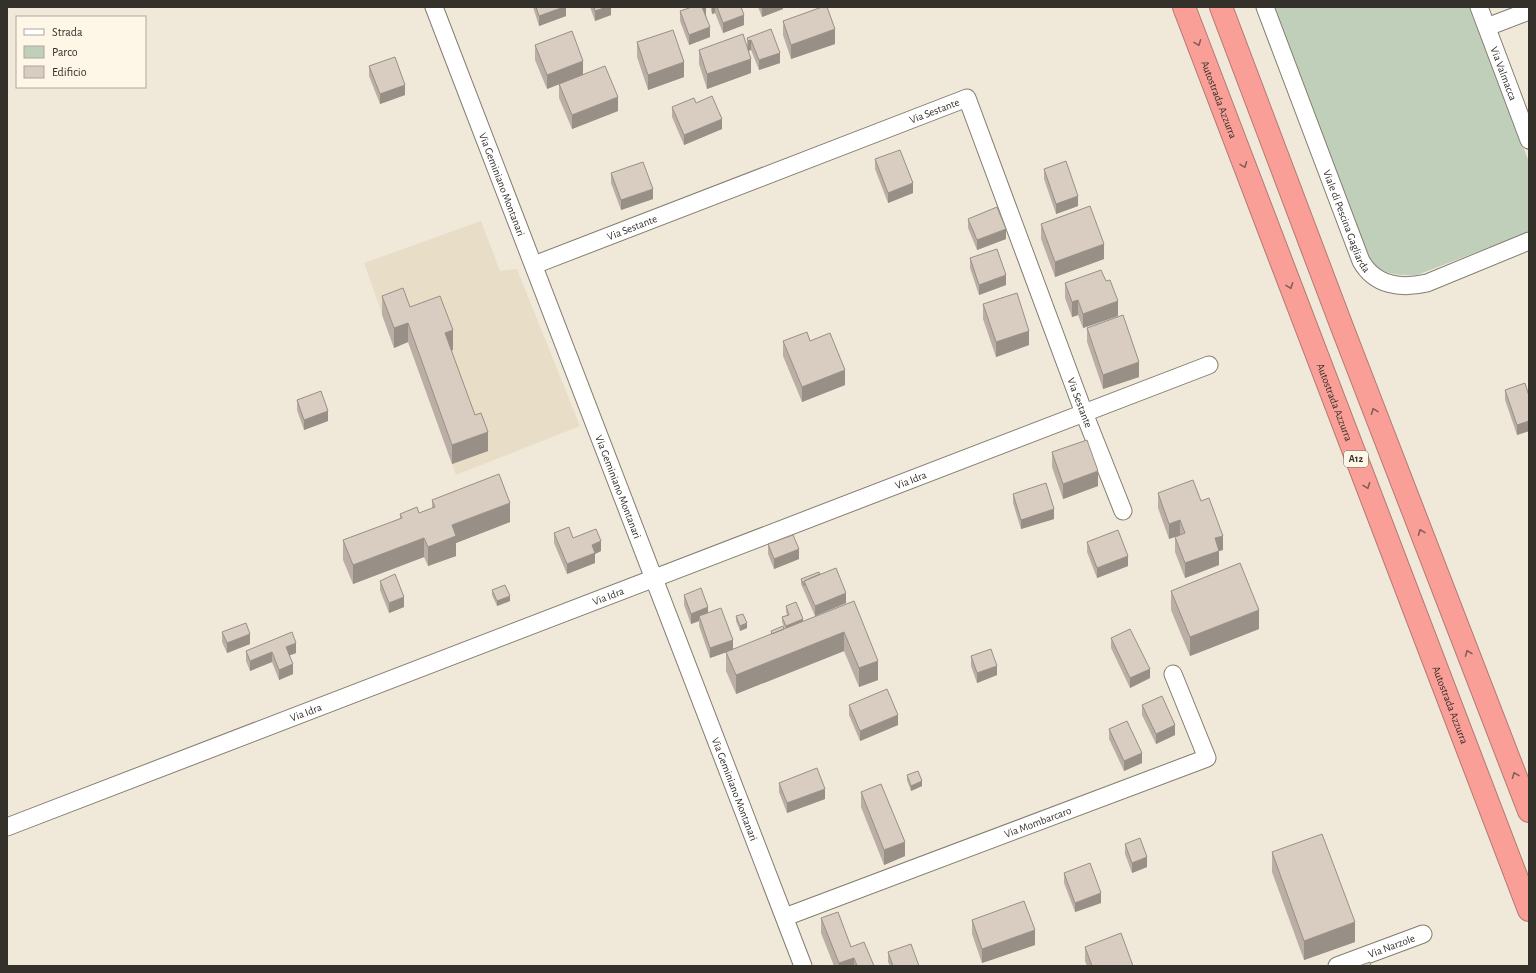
<svg xmlns="http://www.w3.org/2000/svg" width="1536" height="973" font-family="'Alegreya Sans',sans-serif">
<style>
.built{fill:#e8dec7}
.green{fill:#c0cfba}
.lines{fill:none;stroke-linecap:round;stroke-linejoin:round}
.minor-casing{stroke:#837d6f;stroke-width:19}
.highway-casing{stroke:#b47872;stroke-width:24}
.minor{stroke:#fff;stroke-width:17}
.highway{stroke:#f99f98;stroke-width:22}
.wall{fill:#bbafa5}
.shaded-wall{fill:#988f86}
.building{fill:#d9ccc0;stroke:#988f86}
.oneway{stroke:#835d57}
.labels{text-anchor:middle;dominant-baseline:central;stroke-width:4;stroke-linejoin:round;paint-order:stroke}
.shield{fill:#fef7e7;stroke:#716c63;stroke-width:1}
.shield-label{font-size:10px;font-weight:bold;fill:#34312b}
.street-label{font-size:11px;fill:#34312b;stroke:#fef7e7}
</style>
<rect width="100%" height="100%" fill="#f0e9da"/>
<path class="built" d="M481,221l19,50 17,-2 63,157 -124,49 -48,-133 -14,6 -30,-85z"/>
<path class="green" d="M1273,7h196l60,155v70l-112,43c-20,1 -38,-1 -50,-18z"/>
<g class="lines">
<g class="minor-casing">
<g id="minor">
<path id="s1" d="M434,7l369,959"/>
<path id="s2" d="M1265,7l96,254c14,25 40,28 66,22l102,-42"/>
<path id="s3" d="M1479,7l50,133"/>
<path d="M1487,27l42,-16"/>
<path id="s4" d="M534,265l433,-167 117,315 39,98"/>
<path id="s5" d="M7,827l1202,-462"/>
<path id="s6" d="M785,917l422,-159 -34,-84"/>
<path id="s7" d="M1337,966l86,-32"/>
</g>
</g>
<g class="highway-casing">
<g id="highway">
<path id="s8" d="M1184,7l345,903"/>
<path d="M1221,7l121,320 187,484"/>
</g>
</g>
<use href="#minor" class="minor"/>
<use href="#highway" class="highway"/>
</g>
<path class="wall" d="M533,7h33v9l-27,10z
M590,7h21v8l-16,6z
M706,7v8l4,22 -21,8 -9,-24v-10z
M711,7h30l3,18 -21,8 -8,-20 -3,1 -1,-4z
M758,7h25v2l-21,8z
M783,21l52,23 -44,15 -8,-24z
M771,29l9,34 -21,7 -8,-20 -3,1 3,22 -44,16 -8,-25v-14l48,-4v-8z
M637,42l47,35 -36,13 -11,-33z
M535,45l48,29 35,37 -46,18 -13,-31v-14l-12,5 -12,-29z
M369,66l36,29 -25,9 -11,-28z
M672,107l50,22 -38,16 -12,-28z
M875,159l38,34 -25,10 -13,-34z
M1044,169l34,37 -22,8 -12,-35z
M611,173l42,26 -32,11 -10,-27z
M968,219l38,20 -29,11 -9,-22z
M1041,224l63,35 -49,18 -14,-38z
M970,258l36,27 -27,10 -9,-27z
M1065,283l53,33 -35,12 -5,-13 -6,2 -7,-19z
M382,296l28,11 43,43h-2l37,101 -36,13 -44,-122 -14,6 -12,-33z
M983,304l46,41 -33,12 -13,-38z
M1087,328l52,49 -36,12 -16,-47z
M783,341h27l35,44 -43,17 -19,-46z
M1505,390l24,6v35l-12,4 -12,-35z
M297,400l31,21 -24,9 -7,-20z
M1052,452l46,34 -35,13 -11,-32z
M1158,493l65,57 -4,1v14l-34,13 -10,-26v-15l5,-2 -11,4 -11,-31z
M1013,494l41,25 -33,10 -8,-26z
M432,500l78,22 -54,21v13l-28,10 -4,-9 -71,27 -10,-24v-20l57,-21v-5l19,-1 13,-5z
M554,533l19,5 28,13 -6,3v9l-28,11 -13,-31z
M1087,542l41,24 -31,12 -10,-26z
M768,544l31,15 -25,10 -6,-15z
M820,574l26,29 -31,13 -14,-32v-5z
M380,581l24,26 -15,6 -9,-23z
M492,590l18,11 -13,5 -5,-11z
M1171,591l88,38 -69,27 -19,-46z
M684,595l24,18 25,37 38,-16v-3l14,-2 -3,-7v-5l5,-2 -1,-4v-5l17,16 51,-21 24,79 -19,7 -15,-36 -108,43 -10,-23v-19l-16,6 -11,-32v-5l-8,3 -7,-19z
M736,616l11,12 -7,3 -4,-10z
M222,632l28,12 -23,9 -5,-11z
M1111,638l39,40 -20,10 -19,-40z
M246,651l50,2 -7,2 4,19 -14,6 -7,-18 -22,9 -4,-10z
M971,656l26,19 -20,8 -6,-17z
M849,705l49,20 -38,16 -11,-26z
M1142,705l33,30 -19,9 -14,-29z
M1109,729l33,34 -18,8 -15,-32z
M907,775l15,11 -11,5 -4,-11z
M779,783l46,16 -38,14 -8,-21z
M861,792l44,64 -21,9 -23,-58z
M1125,844l22,23 -15,6 -7,-19z
M1272,852l83,90 -51,18 -32,-88z
M1064,873l37,30 -26,9 -11,-29z
M821,918l30,29 23,19h-40l-13,-33z
M972,920l63,25 -53,18 -10,-29z
M1085,947l48,19h-46l-2,-5z
M888,952l31,14h-29l-2,-4z"/>
<path class="shaded-wall" d="M564,7h2v9l-27,10v-10z
M607,7h4v8l-16,6v-10z
M702,7h4v9z
M712,7h3v6l-3,1z
M762,7h21v2l-21,8z
M744,15v10l-21,8v-10z
M710,27v10l-21,8v-10z
M835,29v15l-44,15v-14z
M751,40v10l-3,1v-10z
M780,53v10l-21,7v-10z
M751,59v14l-44,16v-15z
M583,61v14l-36,14v-14z
M684,62v15l-36,13v-15z
M405,85v10l-25,9v-10z
M618,97v14l-46,18v-14z
M722,119v10l-38,16v-10z
M913,183v10l-25,10v-10z
M653,189v10l-32,11v-10z
M1078,196v10l-22,8v-10z
M1006,229v10l-29,11v-10z
M1104,244v15l-49,18v-15z
M1006,275v10l-27,10v-10z
M1078,300v15l-6,2v-15z
M1118,301v15l-35,12v-14z
M408,323v19l-14,6v-20z
M453,330v20l-8,3v-20z
M1029,331v14l-33,12v-15z
M1139,362v15l-36,12v-14z
M845,370v15l-43,17v-15z
M328,411v10l-24,9v-10z
M1529,421v10l-12,4v-10z
M488,432v19l-36,13v-19z
M1098,471v15l-35,13v-15z
M510,503v19l-54,21v13l-28,10v-19l24,-22z
M1054,509v10l-33,10v-9z
M1180,520v15l-11,4v-15z
M1223,536v14l-4,1v14l-34,13v-15l30,-25z
M424,538v19l-71,27v-19z
M601,541v10l-6,3v9l-28,11v-10l25,-19z
M799,549v10l-25,10v-10z
M1128,556v10l-31,12v-10z
M846,593v10l-31,13v-10z
M510,596v5l-13,5v-5z
M404,597v10l-15,6v-10z
M708,607v10l-9,-1v5l-8,3v-10z
M1259,610v19l-69,27v-19z
M803,619v5l-17,7v-5z
M747,623v5l-7,3v-5z
M844,632v19l-108,43v-19z
M250,634v10l-23,9v-10z
M733,640v10l-23,8v-10z
M296,643v10l-10,4v-10z
M272,652v10l-22,9v-10z
M878,661v19l-19,7v-19z
M293,664v10l-14,6v-10z
M997,666v9l-20,8v-10z
M1150,669v9l-20,10v-10z
M898,715v10l-38,16v-10z
M1175,725v10l-19,9v-10z
M1142,753v10l-18,8v-10z
M922,781v5l-11,5v-5z
M825,789v10l-38,14v-10z
M905,842v14l-21,9v-15z
M1147,857v10l-15,6v-10z
M1101,893v10l-26,9v-9z
M1355,922v20l-51,18v-19z
M1035,930v15l-53,18v-14z
M854,958v8h-15v-3z"/>
<path class="building" d="M536,7h28l-25,9z
M594,7h13l-12,4z
M692,7h10l8,20 -21,8 -9,-24z
M717,7h24l3,8 -21,8z
M822,7h5l8,22 -44,16 -8,-24z
M771,29l9,24 -21,7 -8,-20 -3,1 -1,-3z
M673,30l11,32 -36,13 -11,-33z
M572,31l11,30 -36,14 -12,-30z
M743,34l8,25 -44,15 -8,-24z
M395,57l10,28 -25,9 -11,-28z
M605,66l13,31 -46,18 -13,-31z
M712,96l10,23 -38,16 -12,-28 22,-9 2,5z
M900,150l13,33 -25,10 -13,-34z
M1066,161l12,35 -22,8 -12,-35z
M643,162l10,27 -32,11 -10,-27z
M1090,206l14,38 -49,18 -14,-38z
M997,207l9,22 -29,11 -9,-21z
M997,249l9,26 -27,10 -9,-27z
M1101,270l5,11 4,-1 8,21 -35,13 -5,-14 -6,2 -7,-19z
M403,288l7,19 30,-11 13,34 -8,3 30,82 6,-2 7,19 -36,13 -44,-122 -14,5 -12,-32z
M1017,293l12,38 -33,11 -13,-38z
M1123,315l16,47 -36,13 -16,-47z
M807,332l3,9 20,-8 15,37 -43,17 -19,-46z
M1525,383l4,13v25l-12,4 -12,-35z
M321,391l7,20 -24,9 -7,-20z
M1087,440l11,31 -35,13 -11,-32z
M499,474l11,29 -58,22 4,11 -28,11 -4,-9 -71,27 -10,-25 59,-22 -2,-4 17,-7 2,6 16,-6 -3,-7z
M1193,480l8,21 8,-3 14,38 -8,2 4,13 -34,12 -10,-26 10,-4 -5,-13 -11,4 -11,-31z
M1046,483l8,26 -33,11 -8,-26z
M569,527l4,11 23,-9 5,12 -9,4 3,8 -28,11 -13,-31z
M1118,530l10,26 -31,12 -10,-26z
M793,535l6,14 -25,10 -6,-15z
M1240,563l19,47 -69,27 -19,-46z
M836,568l10,25 -31,13 -11,-25z
M819,572l1,2 -16,7v5l-3,-7z
M395,574l9,23 -15,6 -9,-22z
M505,585l5,11 -13,5 -5,-11z
M701,588l7,19 -17,7 -7,-19z
M854,601l24,60 -19,7 -15,-36 -108,43 -10,-23z
M796,602l7,17 -17,7 -4,-9 7,-2 -3,-9z
M721,608l12,32 -23,8 -11,-32z
M743,614l4,9 -7,3 -4,-10z
M246,623l4,11 -23,9 -5,-11z
M783,626l1,3 -12,5 -1,-3z
M1130,629l20,40 -20,9 -19,-40z
M292,632l4,11 -10,4 7,17 -14,6 -7,-18 -22,9 -4,-10z
M991,649l6,17 -20,7 -6,-17z
M887,689l11,26 -38,16 -11,-26z
M1162,696l13,29 -19,9 -14,-29z
M1127,721l15,32 -18,8 -15,-32z
M817,768l8,21 -38,14 -8,-20z
M918,771l4,10 -11,5 -4,-11z
M881,784l24,58 -21,8 -23,-58z
M1322,834l33,88 -51,19 -32,-89z
M1140,838l7,19 -15,6 -7,-19z
M1090,863l11,30 -26,10 -11,-30z
M1024,901l11,29 -53,19 -10,-29z
M838,912l13,35 13,-5 10,24h-17l-3,-8 -15,5 -18,-45z
M1121,933l12,33h-41l-7,-19z
M911,944l8,22h-26l-5,-14z
M1370,962l1,4h-12z"/>
<defs><path id="oneway-chevron" d="M-2-3.5L2.5 0L-2 3.5" fill="none" stroke-width="1.6" stroke-linecap="round" stroke-linejoin="round"/></defs>
<g class="oneway">
<use href="#oneway-chevron" transform="translate(1198 43) rotate(69)"/>
<use href="#oneway-chevron" transform="translate(1244 165) rotate(69)"/>
<use href="#oneway-chevron" transform="translate(1290 286) rotate(69)"/>
<use href="#oneway-chevron" transform="translate(1374 411) rotate(-111)"/>
<use href="#oneway-chevron" transform="translate(1367 486) rotate(69)"/>
<use href="#oneway-chevron" transform="translate(1421 532) rotate(-111)"/>
<use href="#oneway-chevron" transform="translate(1468 653) rotate(-111)"/>
<use href="#oneway-chevron" transform="translate(1515 775) rotate(-111)"/>
</g>
<g class="labels">
<rect class="shield" x="1344" y="451" width="24" height="16" rx="3"/>
<g class="shield-label">
<text x="1356" y="459">A12</text>
</g>
<g class="street-label">
<text stroke="none"><textPath href="#s3" startOffset="71">Via Valmacca</textPath></text>
<text stroke="none"><textPath href="#s8" startOffset="99">Autostrada Azzurra</textPath></text>
<text stroke="none"><textPath href="#s4" startOffset="429">Via Sestante</textPath></text>
<text stroke="none"><textPath href="#s1" startOffset="190">Via Geminiano Montanari</textPath></text>
<text stroke="none"><textPath href="#s2" startOffset="229">Viale di Pescina Gagliarda</textPath></text>
<text stroke="none"><textPath href="#s4" startOffset="105">Via Sestante</textPath></text>
<text stroke="none"><textPath href="#s4" startOffset="789">Via Sestante</textPath></text>
<text stroke="none"><textPath href="#s8" startOffset="423">Autostrada Azzurra</textPath></text>
<text stroke="none"><textPath href="#s5" startOffset="968">Via Idra</textPath></text>
<text stroke="none"><textPath href="#s1" startOffset="514">Via Geminiano Montanari</textPath></text>
<text stroke="none"><textPath href="#s5" startOffset="644">Via Idra</textPath></text>
<text stroke="none"><textPath href="#s8" startOffset="747">Autostrada Azzurra</textPath></text>
<text stroke="none"><textPath href="#s5" startOffset="320">Via Idra</textPath></text>
<text stroke="none"><textPath href="#s1" startOffset="838">Via Geminiano Montanari</textPath></text>
<text stroke="none"><textPath href="#s6" startOffset="270">Via Mombarcaro</textPath></text>
<text stroke="none"><textPath href="#s7" startOffset="58">Via Narzole</textPath></text>
</g>
</g>
<rect width="1536" height="973" fill="none" stroke="#34312b" stroke-width="16"/>
<rect x="16" y="16" width="130" height="72" fill="#fef7e7" stroke="#ada89c"/>
<rect x="24" y="29" width="20" height="6" fill="#ffffff" stroke="#ada89c"/>
<text x="52" y="36" font-size="12" fill="#34312b">Strada</text>
<rect x="24" y="46" width="20" height="12" fill="#c0cfba" stroke="#ada89c"/>
<text x="52" y="56" font-size="12" fill="#34312b">Parco</text>
<rect x="24" y="66" width="20" height="12" fill="#d9ccc0" stroke="#ada89c"/>
<text x="52" y="76" font-size="12" fill="#34312b">Edificio</text>
</svg>
